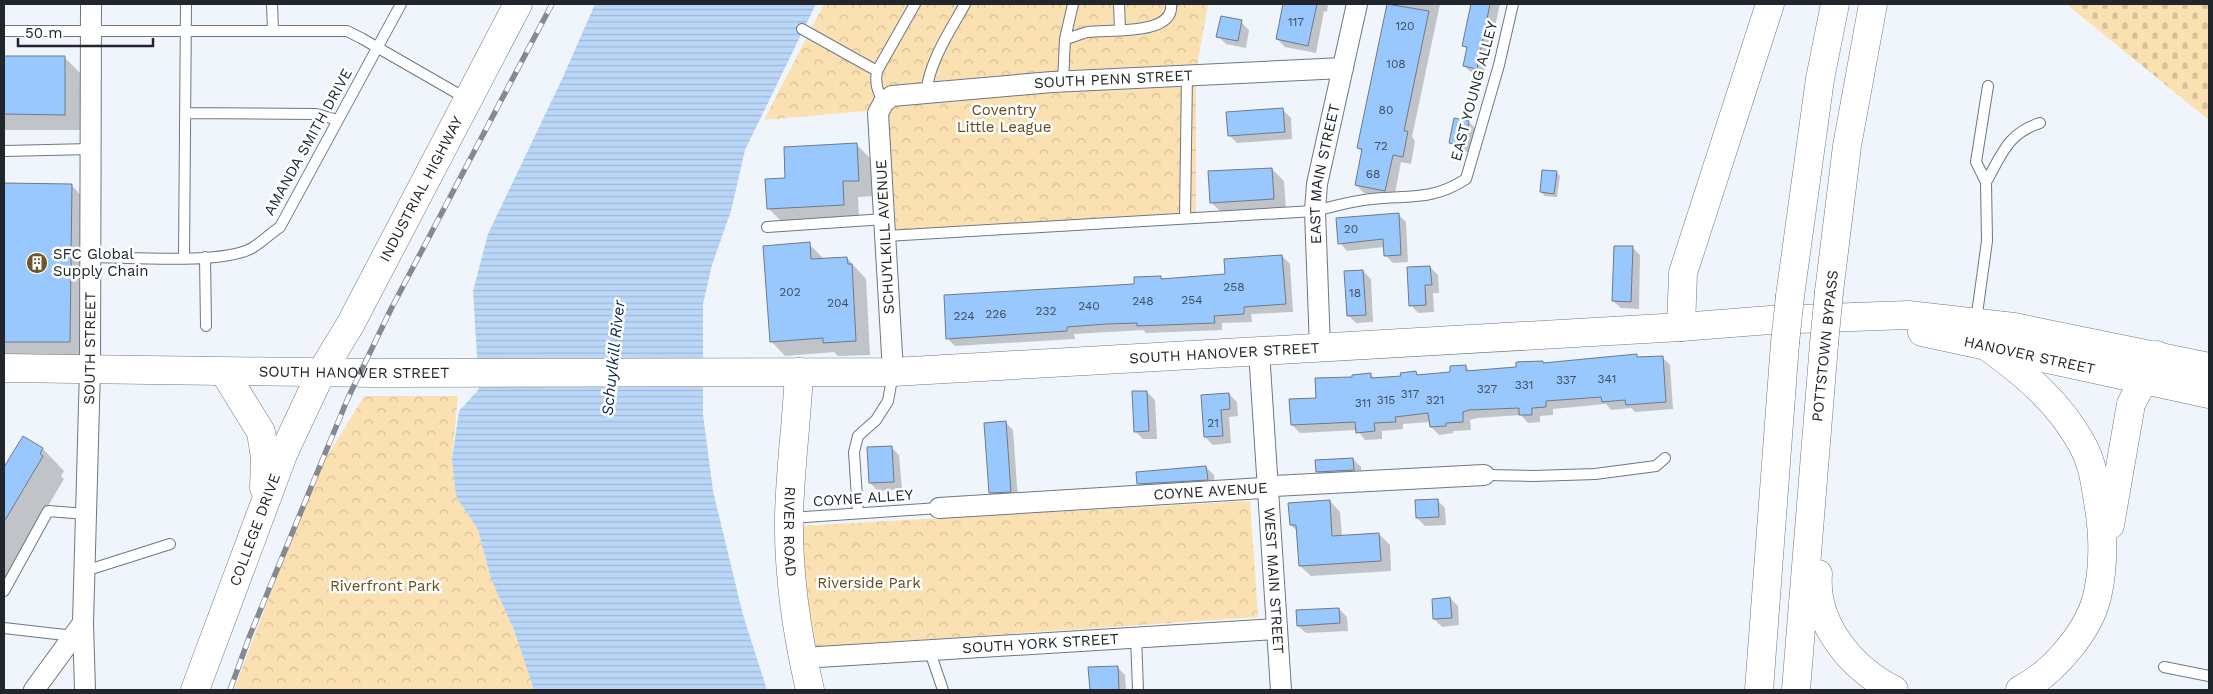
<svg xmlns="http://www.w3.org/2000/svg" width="2213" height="694" font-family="'Work Sans',sans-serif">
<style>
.forest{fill:url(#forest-crowns)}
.cemetery{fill:url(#cemetery-stones)}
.water{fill:url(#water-rules)}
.shadow{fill:#0003}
.building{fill:#98c8fe;stroke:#6e7a87}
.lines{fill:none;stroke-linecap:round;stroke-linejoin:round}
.lane-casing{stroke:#6c7886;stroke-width:12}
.street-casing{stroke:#6c7886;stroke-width:22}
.secondary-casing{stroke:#6c7886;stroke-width:29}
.highway-casing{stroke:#6c7886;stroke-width:29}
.lane{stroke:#fff;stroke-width:10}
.street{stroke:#fff;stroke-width:20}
.secondary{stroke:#fff;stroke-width:28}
.highway{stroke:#fff;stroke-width:28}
.rail-casing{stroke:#858a91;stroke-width:5.5}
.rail{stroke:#fff;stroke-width:4;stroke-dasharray:11;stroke-linecap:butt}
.highway-bridge-casing{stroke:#6c7886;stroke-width:29;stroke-linecap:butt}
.highway-bridge{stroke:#fff;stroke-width:28}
.labels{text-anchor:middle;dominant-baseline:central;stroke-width:5;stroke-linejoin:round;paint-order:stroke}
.number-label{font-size:12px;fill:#3f4e60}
.street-label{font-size:15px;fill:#21262c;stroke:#fff}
.park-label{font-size:15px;fill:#644c1a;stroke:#fff}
.poi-label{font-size:15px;fill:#21262c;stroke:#fff;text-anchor:start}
.water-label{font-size:16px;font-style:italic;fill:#072a4c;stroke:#fff}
</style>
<defs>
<pattern id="forest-crowns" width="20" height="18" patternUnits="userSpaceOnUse" patternTransform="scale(1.25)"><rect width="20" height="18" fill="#fbe0b1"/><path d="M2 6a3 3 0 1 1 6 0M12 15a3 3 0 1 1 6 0" fill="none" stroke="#d7c098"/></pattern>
<pattern id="cemetery-stones" width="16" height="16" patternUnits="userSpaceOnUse" patternTransform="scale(1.25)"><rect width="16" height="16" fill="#fbe0b1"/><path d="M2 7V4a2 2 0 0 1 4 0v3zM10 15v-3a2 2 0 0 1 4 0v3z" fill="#d7c098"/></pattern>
<pattern id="water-rules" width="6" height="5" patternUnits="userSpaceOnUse" patternTransform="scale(1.25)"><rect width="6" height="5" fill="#bbd7f8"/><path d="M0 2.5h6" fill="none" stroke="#a0b8d5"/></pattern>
</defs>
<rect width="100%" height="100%" fill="#f0f5fc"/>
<path class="forest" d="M824,4h384l-12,68v144l-299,25 -10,-132 -123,11z
M364,396h94l-6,64 4,36 22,34 13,49 23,51 20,60h-300l80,-212z
M1250,501l8,116 -446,30 -13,-121z"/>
<path class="cemetery" d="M2066,4h143v116z"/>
<path class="water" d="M595,4h221l-71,146 -14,61 -19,54 -9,39v110l10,77 30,124 24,75h-233l-20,-60 -23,-51 -13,-49 -22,-34 -4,-36 7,-49 20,-22 -6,-98 15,-57 75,-157z"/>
<path class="shadow" d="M1284,4h44l-1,8 -3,-1 -8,42 -31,-6 -8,-8z
M1389,4h51l-28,133 3,4 -4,23 -10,-2 -7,36 -30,-5 -8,-8 7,-33 -5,-4z
M1471,4h29l-16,72 -12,-3 -8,-7 4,-16 -4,-4z
M1241,22l8,8 -3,18 -20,-4 -8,-8z
M4,57h60l16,16v57h-76z
M1283,110l8,8 1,21 -55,4 -8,-8z
M1455,120l14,2 8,8 -5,23 -14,-2 -8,-8z
M856,144l16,16 2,36 -16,1 1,23 -75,4 -16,-16 18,-29z
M1272,169l12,12 2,30 -63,3 -12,-12z
M1556,172l4,4 -3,21 -12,-1 -4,-4z
M4,184l67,1 16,16 -2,157 -81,-1z
M1398,214l8,8 2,40 -15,1 -8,-8 -1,-8 -37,4 -7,-8z
M809,244l15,15 23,-1 19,21 4,76 -32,1 -4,-4 -49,4 -14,-15z
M1632,247l8,8 -1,54 -18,-1 -8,-7z
M1282,256l8,8 3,48 -42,2 1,8 -30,1v7l-76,3 -3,-3 -69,4 1,5 -120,7 -8,-8 213,-61 3,3 63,-4z
M1430,267l8,8 1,18h-6l1,19 -16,1 -7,-8z
M1363,271l8,8 2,43 -17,1 -8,-8z
M1636,356l3,2 23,-1 8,8 3,44 -38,3 -4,-4 -20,2 -5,-6 -53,5v6l-13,1v6l-12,1 -7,-8 -43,3 -8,2 1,10 -18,1v2l-14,2 -8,-8 -1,-5 -27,2v5l-21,2v8l-17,1 -8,-10 -57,3 -8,-8 25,-26 36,-21 17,-4 5,5 27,-2 14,-4 4,3 32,-3 14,-6 5,5 46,-4 26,-6 1,2z
M1147,392l8,8 2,39h-14l-8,-8z
M1229,394l8,8 1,14 -9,1 2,26 -18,2 -8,-8z
M1005,422l8,8 5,69 -20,1 -8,-8z
M23,437l20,12 21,22 -3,5 3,3 -60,101v-110z
M891,447l8,8 3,34 -24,2 -8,-8z
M1353,459l8,8v10l-36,2 -8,-8z
M1206,467l8,8 1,12 -69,4 -8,-8z
M1437,500l8,8 1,17 -21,1 -8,-8z
M1330,501l10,11 2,24 37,-2 11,11 1,26 -80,5 -11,-10 -2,-34 -7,-7z
M1450,598l8,8 1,19 -17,2 -8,-8z
M1339,609l8,8 1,14 -42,2 -8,-7z
M1117,667l8,8 1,15h-35l-1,-21z
M1255,689l1,1h-27z"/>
<path class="building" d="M1283,4h34l-9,42 -32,-7z
M1387,4l42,7 -25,120h4l-5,26 -10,-2 -8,36 -30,-6 7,-36 -5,-1z
M1471,4h19l-13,65 -14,-3 4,-19 -5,-1z
M1221,16l21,4 -4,21 -22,-4z
M4,56h61v59l-61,-1z
M1283,108l2,24 -57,4 -2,-24z
M1454,118l15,3 -5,25 -15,-3z
M857,143l2,38h-16l1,24 -77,4 -2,-30 20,-1 -1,-31z
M1272,168l2,31 -64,4 -2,-32z
M1542,170l15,1 -3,23 -14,-2z
M4,183l68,1 -2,158h-66z
M1399,213l2,42 -17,1 -1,-17 -45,5 -2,-26z
M810,242l1,17 36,-2 1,7h4l4,77 -33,2v-5l-53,4 -7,-96z
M1614,246h19l-2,56 -19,-1z
M1282,255l4,49 -42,3v7l-30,2 1,7 -78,3v-3l-31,1 -39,3v4l-121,8 -2,-44 190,-11v-7l27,-1v3l64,-5 -1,-15z
M1430,266l2,19h-7l1,20 -17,1 -2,-39z
M1363,270l3,45 -19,1 -3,-45z
M1637,354v3l26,-1 3,46 -40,3 -1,-5 -23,2 -1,-5 -55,4v6l-14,1v7h-13v-7l-50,2 -6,2v10l-17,1v3l-16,1 -2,-14 -33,4 1,5 -22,1 1,8 -19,2 -1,-11 -64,3 -2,-26 27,-1 -1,-20 37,-1v-2l19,-2v5l30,-2 -1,-3 16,-2 1,4 33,-3v-6l16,-1v6l50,-4v-5l27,-1v2z
M1132,391h15l2,40 -15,1z
M1229,393l1,16 -9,1 2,26 -19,1 -3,-42z
M1006,421l5,71 -22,1 -5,-70z
M23,436l20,12 -3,6 3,2 -39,66v-55z
M892,446l2,36 -25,1 -2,-36z
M1353,458l1,12 -38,2 -1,-12z
M1206,466l2,14 -71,4 -1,-12z
M1438,499l1,18 -23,1 -1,-18z
M1330,500l2,36 47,-3 2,28 -82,5 -3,-41h-6l-2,-22z
M1450,597l2,21 -19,1 -1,-20z
M1339,608l1,15 -43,3 -1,-16z
M1118,666l1,24h-29l-2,-23z"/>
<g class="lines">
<g class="lane-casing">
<path id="lane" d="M272,4l1,27
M1119,4l1,26
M802,29l75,42
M4,31h343l14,7 106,61
M1065,39c8,-2 15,-5 23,-7 20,-3 87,4 83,-28
M1063,82l2,-43 8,-35
M926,93c4,-33 23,-60 39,-89
M884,102c-7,-11 -9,-19 -7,-31l38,-67
M185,113l131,1 22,6
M4,151l87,-2
M1986,182c16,-28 22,-49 54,-59
M1185,218l2,-143
M767,227l118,-8
M886,236l429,-25c19,-5 37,-10 57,-12 37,-4 60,2 94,-20l33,-114 14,-61
M90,257c38,0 132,8 162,-9 10,-6 19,-15 28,-21l121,-223
M205,257l1,69
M184,258l2,-254
M1976,321l11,-80 -1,-59 -10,-20 12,-76
M1484,475l49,1 62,-2 61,-8 9,-8
M858,513l-4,-61 4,-16 18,-16 12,-19 5,-28
M790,518l149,-10
M85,571l85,-27
M4,591l44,-80 38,3
M4,628l70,8
M1136,637l2,53
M929,649l14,41
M2164,667l45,9"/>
</g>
<g class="street-casing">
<g id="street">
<path id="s1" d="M1320,348l-5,-137 2,-27 40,-180"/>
<path id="s2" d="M1259,351l22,339"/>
<path id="s3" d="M893,372l-15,-259 6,-11 8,-6 160,-14 291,-14"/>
<path id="s4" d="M939,508l324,-20 11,-2 210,-11"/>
<path id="s5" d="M802,658l475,-29"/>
<path d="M34,690l49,-67"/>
<path id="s6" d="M85,690l-2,-67 7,-254 1,-365"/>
</g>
</g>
<g class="secondary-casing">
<g id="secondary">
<path id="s7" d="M1922,332l287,62"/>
<path id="s8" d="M4,368l372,5 517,-1 788,-45 89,-7 138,-5 106,12 195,40"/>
<path d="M224,372l37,60 4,26 -1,30"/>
<path id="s9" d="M799,372c-2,48 -9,96 -10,145 -1,58 8,117 21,173"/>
<path id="s10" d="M195,690l89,-238 38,-81 28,-46 168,-321"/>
</g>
</g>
<g class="highway-casing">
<path id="highway" d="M1829,292l18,-146 26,-142
M1790,296l30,-217 15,-75
M1681,327l2,-54 87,-269
M1985,345c38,27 74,57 97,99 10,18 13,37 16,58 5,28 6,61 0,90 -7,38 -45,81 -78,98
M2110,525l21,-121 26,-49
M1818,574c-4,50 33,94 76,116
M1759,690l26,-347
M1796,690l28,-346"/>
</g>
<use href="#lane" class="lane"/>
<use href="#street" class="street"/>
<use href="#secondary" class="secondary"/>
<use href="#highway" class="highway"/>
<g class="rail-casing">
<path id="rail" d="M230,690l20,-55 98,-237 43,-89 161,-305"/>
</g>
<use href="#rail" class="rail"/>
<g class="highway-bridge-casing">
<path id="highway-bridge" d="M1785,343l5,-47
M1824,344l5,-52"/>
</g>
<use href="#highway-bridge" class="highway-bridge"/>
</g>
<defs>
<g id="building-disc" transform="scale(1.125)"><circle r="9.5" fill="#6f5627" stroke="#fff"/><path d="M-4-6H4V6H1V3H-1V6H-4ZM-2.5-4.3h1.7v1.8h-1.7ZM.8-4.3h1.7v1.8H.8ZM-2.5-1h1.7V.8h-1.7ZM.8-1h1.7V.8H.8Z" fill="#fff"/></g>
</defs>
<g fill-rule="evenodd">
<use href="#building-disc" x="37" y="263"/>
</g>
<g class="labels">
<g class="number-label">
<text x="1296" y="22">117</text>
<text x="1405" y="26">120</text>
<text x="1396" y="64">108</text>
<text x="1386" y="110">80</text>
<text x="1381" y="146">72</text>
<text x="1373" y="174">68</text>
<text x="1351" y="229">20</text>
<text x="1234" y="287">258</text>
<text x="790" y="292">202</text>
<text x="1355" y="293">18</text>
<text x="1192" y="300">254</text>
<text x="1143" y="301">248</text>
<text x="838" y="303">204</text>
<text x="1089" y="306">240</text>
<text x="1046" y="311">232</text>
<text x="996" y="314">226</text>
<text x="964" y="316">224</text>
<text x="1607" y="379">341</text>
<text x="1566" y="380">337</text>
<text x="1524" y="385">331</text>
<text x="1487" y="389">327</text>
<text x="1410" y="394">317</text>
<text x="1386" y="400">315</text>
<text x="1435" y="400">321</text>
<text x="1363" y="403">311</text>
<text x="1213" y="423">21</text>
</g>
<g class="street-label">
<text stroke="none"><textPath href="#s3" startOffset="504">SOUTH PENN STREET</textPath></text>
<text transform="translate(1474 91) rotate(-75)">EAST YOUNG ALLEY</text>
<text transform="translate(308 142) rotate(-61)">AMANDA SMITH DRIVE</text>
<text stroke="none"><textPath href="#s1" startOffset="175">EAST MAIN STREET</textPath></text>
<text stroke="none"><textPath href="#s10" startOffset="551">INDUSTRIAL HIGHWAY</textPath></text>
<text transform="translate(885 237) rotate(-93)">SCHUYLKILL AVENUE</text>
<text transform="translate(1825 346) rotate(-84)">POTTSTOWN BYPASS</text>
<text stroke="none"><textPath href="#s6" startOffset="342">SOUTH STREET</textPath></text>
<text stroke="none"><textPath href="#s8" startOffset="1221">SOUTH HANOVER STREET</textPath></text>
<text stroke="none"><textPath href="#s7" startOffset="110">HANOVER STREET</textPath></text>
<text stroke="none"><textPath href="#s8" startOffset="350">SOUTH HANOVER STREET</textPath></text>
<text stroke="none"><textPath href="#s4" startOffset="272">COYNE AVENUE</textPath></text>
<text transform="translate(863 498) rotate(-4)">COYNE ALLEY</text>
<text stroke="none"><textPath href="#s10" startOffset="171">COLLEGE DRIVE</textPath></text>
<text stroke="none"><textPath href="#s9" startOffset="160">RIVER ROAD</textPath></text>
<text stroke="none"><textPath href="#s2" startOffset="230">WEST MAIN STREET</textPath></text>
<text stroke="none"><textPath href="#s5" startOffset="239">SOUTH YORK STREET</textPath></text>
</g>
<g class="park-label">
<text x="1004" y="110">Coventry<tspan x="1004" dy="17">Little League</tspan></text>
<text x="869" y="583">Riverside Park</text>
<text x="385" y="586">Riverfront Park</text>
</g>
<g class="poi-label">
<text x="53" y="254">SFC Global<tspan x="53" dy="17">Supply Chain</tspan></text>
</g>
<g class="water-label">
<text transform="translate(613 358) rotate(-84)">Schuylkill River</text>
</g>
</g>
<rect width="2213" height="694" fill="none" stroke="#21262c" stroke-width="10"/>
<path d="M18 38v8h135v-8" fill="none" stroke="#21262c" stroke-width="2.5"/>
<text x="25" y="38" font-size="15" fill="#21262c" stroke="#ffffff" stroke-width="4" paint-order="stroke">50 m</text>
</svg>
